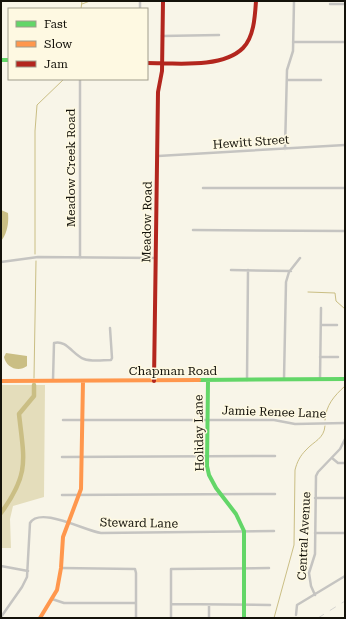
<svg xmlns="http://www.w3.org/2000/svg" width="346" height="619" font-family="'Roboto Serif',serif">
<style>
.green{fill:#e4ddbb}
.water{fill:#cabe84}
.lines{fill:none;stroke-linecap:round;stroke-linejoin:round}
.stream{stroke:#cabe84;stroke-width:1}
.river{stroke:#cabe84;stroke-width:4.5}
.street{stroke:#c5c4c1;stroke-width:2.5}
.fast{stroke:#63d668;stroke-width:4}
.slow{stroke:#ff974d;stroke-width:4}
.jam{stroke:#b3261e;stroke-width:4}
.rail{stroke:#d6d5d1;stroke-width:1;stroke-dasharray:7 7;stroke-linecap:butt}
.labels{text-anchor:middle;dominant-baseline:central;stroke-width:3;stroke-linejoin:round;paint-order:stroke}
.street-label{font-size:12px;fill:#14120a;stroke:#fef9e2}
</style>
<rect width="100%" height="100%" fill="#f8f5e8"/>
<path class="green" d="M1,385h44l-1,112 -31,9 -3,13 1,29h-10z"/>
<path class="water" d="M1,210l7,3c1,10 -1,21 -7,28z
M6,353l21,3v10c-9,7 -21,1 -23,-9z"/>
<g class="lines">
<path class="stream" d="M82,4l8,-3
M81,9l1,-8
M35,254v-123l2,-26 27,-26
M308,292l27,1 1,8 9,8
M34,378l2,-117
M325,420c1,-15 9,-24 20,-34
M274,618l20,-73 1,-75c2,-8 5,-14 11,-20 8,-9 18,-11 19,-24"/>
<path class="river" d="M1,513c29,-40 23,-53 18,-99l15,-18v-11"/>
<path class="street" d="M330,4h15
M140,9v-8
M162,36l57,-1
M293,42h52
M287,80h34
M285,149l2,-79 6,-19 1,-50
M158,156l187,-11
M203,188h142
M193,230l152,1
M80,258v-179
M1,262l37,-5 118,1
M231,270l60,1
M321,325h16
M320,357h18
M284,379l2,-97 3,-10 11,-14
M320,379l1,-71
M53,380l1,-37c12,-4 20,13 30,16 8,3 19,1 27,1l1,-2 -2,-30
M247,380l1,-110
M63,420h211l21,4 50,-1
M62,457l213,-1
M332,458l6,5h7
M62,495l213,-1
M315,498h30
M315,533h30
M1,566l27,5
M61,568l74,1 1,4v45
M315,595l-4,-9 -2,-13 6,-19 1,-78 2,-4 22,-23 5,-10
M52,599l12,4h72
M171,604l99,1
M209,605v13
M296,615l1,-10 48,-29
M1,617l21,-30 5,-10 3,-54c10,-17 55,8 71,10l173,-2
M171,618v-49l98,-1"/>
<path class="fast" d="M1,60h8
M199,380l146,-1
M208,381l-1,85 2,9 7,13 20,26 8,17v87"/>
<path class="slow" d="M1,381l198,-1
M40,618l17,-28 4,-22 2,-31 18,-48 2,-108"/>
<path class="jam" d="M147,63c27,0 75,6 96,-15 11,-11 12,-32 13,-47
M154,381l4,-289 4,-21 1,-70"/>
<path class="rail" d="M318,618l27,-17"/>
</g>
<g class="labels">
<g class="street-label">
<text transform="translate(251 142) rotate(-4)">Hewitt Street</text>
<text transform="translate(71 168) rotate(-90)">Meadow Creek Road</text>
<text transform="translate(147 222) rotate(-89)">Meadow Road</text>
<text x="173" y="371">Chapman Road</text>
<text transform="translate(274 412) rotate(2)">Jamie Renee Lane</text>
<text transform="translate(199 433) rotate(-91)">Holiday Lane</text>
<text transform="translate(139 523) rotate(1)">Steward Lane</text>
<text transform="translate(304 536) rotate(-87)">Central Avenue</text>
</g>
</g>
<rect width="346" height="619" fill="none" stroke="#14120a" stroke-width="4"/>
<rect x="8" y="8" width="140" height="72" fill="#fef9e2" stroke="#a09d8c"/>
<rect x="16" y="21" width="20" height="6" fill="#63d668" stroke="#a09d8c"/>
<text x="44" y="28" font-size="12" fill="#14120a">Fast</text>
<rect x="16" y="41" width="20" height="6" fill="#ff974d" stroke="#a09d8c"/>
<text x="44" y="48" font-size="12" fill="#14120a">Slow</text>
<rect x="16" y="61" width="20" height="6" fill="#b3261e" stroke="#a09d8c"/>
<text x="44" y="68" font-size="12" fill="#14120a">Jam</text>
</svg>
